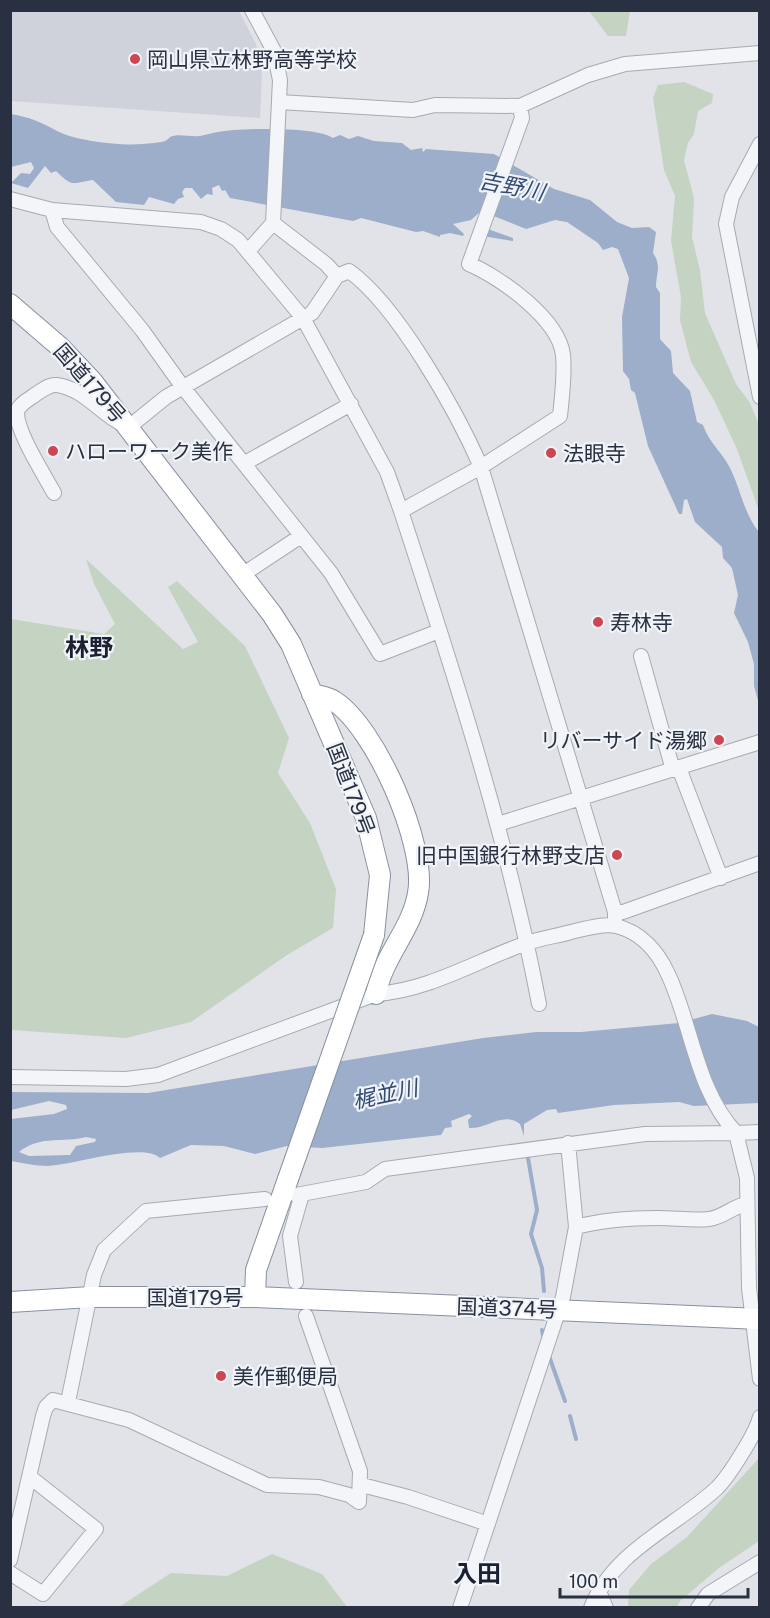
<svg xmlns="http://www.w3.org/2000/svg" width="770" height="1618" font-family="'Public Sans','Noto Sans JP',sans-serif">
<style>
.built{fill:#cfd2db}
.green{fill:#c5d3c2}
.water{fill:#9caec9;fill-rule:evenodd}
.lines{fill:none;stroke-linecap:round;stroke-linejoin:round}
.stream{stroke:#9caec9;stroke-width:4}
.minor-casing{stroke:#a6aab3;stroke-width:16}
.highway-casing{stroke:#8890a0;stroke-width:22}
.minor{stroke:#f3f5f8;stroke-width:14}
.highway{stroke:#fff;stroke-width:20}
.highway-bridge-casing{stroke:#8890a0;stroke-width:22;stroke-linecap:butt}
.highway-bridge{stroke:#fff;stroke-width:20}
.poi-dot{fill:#ce4650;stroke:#f0f3f7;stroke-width:2}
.labels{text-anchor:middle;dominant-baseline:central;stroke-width:4.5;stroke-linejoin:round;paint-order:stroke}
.poi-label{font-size:21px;fill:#293041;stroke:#f0f3f7;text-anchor:start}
.street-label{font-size:21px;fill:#293041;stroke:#f0f3f7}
.water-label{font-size:22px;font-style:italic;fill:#334b75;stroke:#f0f3f7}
.quarter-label{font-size:24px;font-weight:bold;fill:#1b2132;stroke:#f0f3f7}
</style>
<rect width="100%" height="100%" fill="#e1e3e9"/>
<path class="built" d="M10,11h229l17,33 6,29 -2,45 -249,-17z"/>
<path class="green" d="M589,11h41l-4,25h-18z
M684,82l29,12 -1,9 -14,8 -4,23 -6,9 -4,17 10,38 -2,39 8,33 5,43 31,71 14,19 9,22v86l-22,-62 -23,-49 -23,-38 -11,-42 1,-23 -10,-56 4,-45 -11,-26 -11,-72 5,-13z
M86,559l97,90 15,-7 -30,-55 9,-6 68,65 44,92 -11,35 32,50 26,66 -3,39 -46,27 -96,67 -65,16 -115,-8v-411l93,15 11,-10 -21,-40z
M759,1458v83l-40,27 -39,33 -3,6h-49l1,-17 22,-26 36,-27z
M272,1554l50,20 25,33h-228l52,-34 56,3z"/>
<path class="water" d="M11,114c18,3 30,8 46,17 19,10 64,15 86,13 7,-1 16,-1 22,-3 3,-1 5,-5 8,-5 6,-2 19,1 27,0 6,-1 11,-3 18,-4 21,-4 99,-6 115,6l7,-3 9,4 9,-3 16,5 28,2 9,7 11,-2 1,4 3,-3 68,5 60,35 36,11 27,22 15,6 17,-1 7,5 -3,21c9,13 3,20 3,34l4,6v46l11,12 2,22 17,18 7,31 6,3c6,18 19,27 27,43 11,22 14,46 29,64v172l-5,-18v-22l-6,-22 -14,-29 4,-18 -6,-27 -9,-10 -1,-11 -27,-25 -8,-23 -3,1 -2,14h-3l-31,-68 -13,-53 -4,-3 -2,-11 -6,-8 -1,-54 7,-39 -11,-29 -6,-2 -9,3 -5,-7 -31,-21 -12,-2 -29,9 -45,-18 -10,9 -18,4 11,10 -1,2 -13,-3 -10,2v2l-17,-6 -7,1 -55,-14 -8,3 -123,-23 -5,-8 -3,1 -3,-6 -7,3 1,7 -6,-1 -6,5 -9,-11h-7l-3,4 2,5 -6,2 -4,5 -25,-7 -5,8 -28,-3 -23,-22c-21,3 -20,8 -37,-9l-5,2 -6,-7 -17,22 -17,-5 10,-10 9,1 4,-6 -3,-6 -20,5z
M485,228l28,10v3l-31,-5z
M712,1014l35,7 12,6v76l-65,3 -15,-4 -65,3 -56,8 -2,-4 -9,1 -23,14v12l-4,-12c-17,-13 -32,5 -51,4l-1,-8 4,-4 -3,-2 -18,7 1,6 -7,1 -4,7 -119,13 -35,-2 -32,8 -31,-8 -33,-1 -31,13c-18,-16 -86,7 -112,8 -12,0 -25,-3 -37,-5v-42l43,-5 13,-5 -1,-4 -17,-4 -38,9v-18l137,1 335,-55 53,-6h45l98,-9zM86,1137l10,2 -1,3 -19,4 -6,9 -41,1 -10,-4c21,-17 44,-9 67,-15z"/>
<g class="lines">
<path class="stream" d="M528,1158l9,52 -6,24 11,34 2,23
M542,1330l1,5
M549,1356l16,45
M570,1416l6,23"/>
<g class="minor-casing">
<path id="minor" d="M279,102l134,8 22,-5 85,1 68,-31 37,-11 135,-11
M760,144l-28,53 -6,27 34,173
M10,199l42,11 149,12 20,7 17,11 65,78 84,154 14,39c53,162 106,325 138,493
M52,210l5,17 85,103 40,56 149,187 49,81 59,-23
M273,223l53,41 11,12
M249,250l24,-27 7,-143 -6,-29 -22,-41
M245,463l106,-59
M54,493c-10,-19 -37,-60 -37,-80 1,-9 13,-14 19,-19 7,-4 13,-10 21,-9 29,4 46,33 72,42l37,-30 146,-84 25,-37 12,-5c48,34 108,141 132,196l134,445v13
M401,511l80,-44 79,-51c2,-20 5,-41 3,-61 -4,-36 -63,-78 -94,-91l53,-146 -2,-12
M242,575l59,-39
M641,656l32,114
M679,768l42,110
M498,824l262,-82
M615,912h8l137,-49
M10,1077l116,2 32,-4 218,-81c54,-4 100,-33 151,-51 14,-5 30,-7 44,-11 13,-3 32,-9 45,-6 25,6 42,26 52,48 24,51 28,116 68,159l-91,1 -260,35 -19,13 -70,13
M760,1132l-24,1 11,45 2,110 11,91
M576,1227c26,-7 55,-9 82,-9 17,0 35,3 51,1 15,-2 24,-13 38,-15
M296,1282l-6,-46 12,-42
M68,1402l26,-127 10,-25 42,-39 119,-12
M362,1485l46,12 80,27
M10,1560l33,-144 3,-9 7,-7 76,20 138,65 52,2 30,8 10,7 1,-31 -54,-155
M10,1573l33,21 53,-65 -66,-52
M598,1589l8,19
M460,1608l103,-311 13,-70 -8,-84
M591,1608c22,-57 84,-81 126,-120 11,-11 19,-25 27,-38 6,-10 13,-21 16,-33
M698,1608l10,-14 52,-32"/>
</g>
<g class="highway-casing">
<path id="highway" d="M10,304l50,43 32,34 180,233 19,30 75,174 14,57 -6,60
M312,694c7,2 16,3 22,7 41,26 93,144 84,192 -6,37 -36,64 -42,101
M255,1297l1,-27 32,-91
M10,1302l81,-5h164l505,22"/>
</g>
<use href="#minor" class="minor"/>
<use href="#highway" class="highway"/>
<g class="highway-bridge-casing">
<path id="highway-bridge" d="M288,1179l86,-244"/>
</g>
<use href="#highway-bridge" class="highway-bridge"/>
</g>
<g class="poi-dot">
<circle cx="135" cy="59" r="6"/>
<circle cx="53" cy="451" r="6"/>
<circle cx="551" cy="453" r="6"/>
<circle cx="598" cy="622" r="6"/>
<circle cx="719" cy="740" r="6"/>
<circle cx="617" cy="855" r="6"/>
<circle cx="221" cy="1376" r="6"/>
</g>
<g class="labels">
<g class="poi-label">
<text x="147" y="59">岡山県立林野高等学校</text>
<text x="65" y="451">ハローワーク美作</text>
<text x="563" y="453">法眼寺</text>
<text x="610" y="622">寿林寺</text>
<text x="707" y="740" text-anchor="end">リバーサイド湯郷</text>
<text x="605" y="855" text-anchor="end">旧中国銀行林野支店</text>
<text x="233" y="1376">美作郵便局</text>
</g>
<g class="street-label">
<text transform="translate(90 383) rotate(49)">国道179号</text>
<text transform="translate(351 789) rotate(69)">国道179号</text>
<text x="195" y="1297">国道179号</text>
<text transform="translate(507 1308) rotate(2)">国道374号</text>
</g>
<g class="water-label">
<text transform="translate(512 186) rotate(11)">吉野川</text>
<text transform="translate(385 1094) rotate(-12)">梶並川</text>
</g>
<g class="quarter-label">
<text x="89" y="647">林野</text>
<text x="477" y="1573">入田</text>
</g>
</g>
<rect width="770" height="1618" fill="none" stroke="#293041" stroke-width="24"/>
<path d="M560 1588v9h188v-9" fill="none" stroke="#293041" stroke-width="3"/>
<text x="569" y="1588" font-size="18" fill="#293041" stroke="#f0f3f7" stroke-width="4.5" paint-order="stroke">100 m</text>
</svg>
